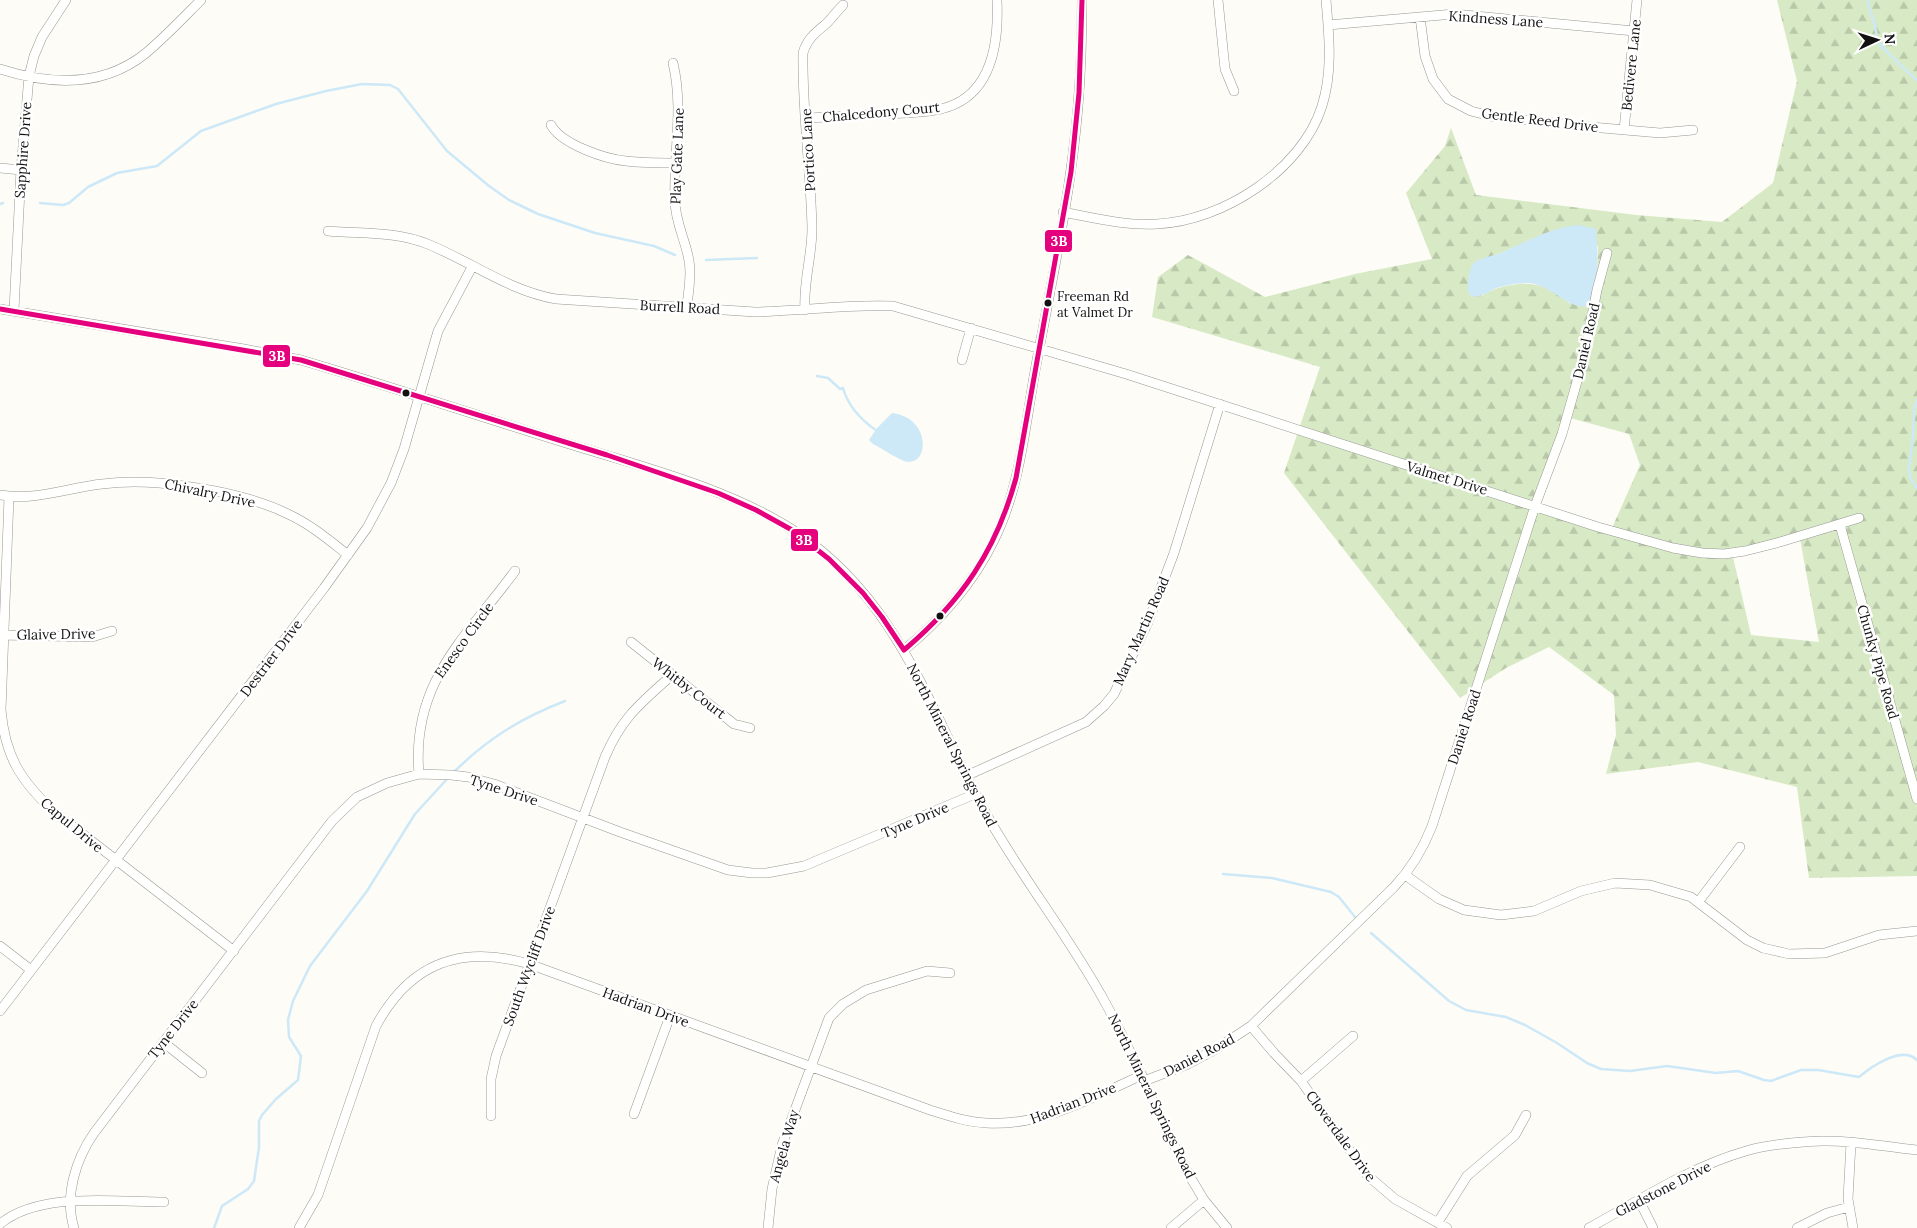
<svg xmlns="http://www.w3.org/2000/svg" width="1917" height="1228" font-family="Lora,serif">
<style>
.forest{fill:url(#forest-firs);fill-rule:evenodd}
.water{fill:#cde8f7}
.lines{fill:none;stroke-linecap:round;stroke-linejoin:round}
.stream{stroke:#cde8f7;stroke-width:2.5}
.minor-casing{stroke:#979795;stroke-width:10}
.minor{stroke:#fffffe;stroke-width:9}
.bus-1-casing{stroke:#fff;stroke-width:9}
.bus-1{stroke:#e5007d;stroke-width:5}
.bus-dot{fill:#111;stroke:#fff;stroke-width:2}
.labels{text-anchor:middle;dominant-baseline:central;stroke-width:5;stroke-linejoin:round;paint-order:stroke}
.bus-label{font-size:13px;fill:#111;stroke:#fff;text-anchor:start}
.street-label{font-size:14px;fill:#111;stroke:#fff}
.line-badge{stroke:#fff;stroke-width:2}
.badge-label{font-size:14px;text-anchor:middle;font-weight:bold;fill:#fff}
</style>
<defs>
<pattern id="forest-firs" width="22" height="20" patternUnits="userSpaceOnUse" patternTransform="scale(1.25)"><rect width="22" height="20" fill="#d8eac5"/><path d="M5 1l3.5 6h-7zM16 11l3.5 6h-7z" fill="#b8c8a8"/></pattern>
</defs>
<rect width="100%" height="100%" fill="#fdfcf7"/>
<path class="forest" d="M1777,0h140v876l-108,2 -12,-91 -99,-25 -92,12 10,-39 -2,-40 -65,-48 -43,21 -46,30 -176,-225 36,-106 -168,-50 6,-40 30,-22 77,42 90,-23 77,-15 -26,-66 39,-47 6,-18 25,67 160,20 86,7 51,-39 24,-102zM1532,239l66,7 -1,27 -5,25 -23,5c-20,-17 -33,-22 -58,-18 -12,2 -20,5 -30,11l-6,-34 26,-9zM1570,418l59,16 11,31 -28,63 -72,-23zM1800,539l19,103 -68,-7 -18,-78z"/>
<path class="water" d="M1580,225l16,4c2,22 4,59 -9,77 -20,4 -36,-23 -60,-23 -9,0 -19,2 -27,4 -10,2 -18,12 -29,9l-3,-5c0,-9 0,-23 7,-29 7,-5 19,-6 26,-9 27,-12 50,-26 79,-28z
M892,413c41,5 37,56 12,48 -10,-4 -21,-12 -31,-17l-4,-4 8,-12z"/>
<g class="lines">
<path class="stream" d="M1868,0v4l7,22 3,17c13,12 25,26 39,37
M40,203l23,2 6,-2 19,-16 29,-14 40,-7 44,-35 75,-27 50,-13 36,-7 28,1 8,4 49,62 42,35 20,14 29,14 57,19 59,13 21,9
M0,204l3,-1
M706,260l51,-2
M817,376l11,2 12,11 3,-1c5,18 18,32 34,43
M1917,400l-3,11 -1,24 -4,35 2,9 6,9
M454,772c33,-33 67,-54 111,-71
M1223,874l49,4 59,14 8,5 16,20
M1371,933l78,68 17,9 40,7 19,8 32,18 30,20 14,6 29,2 37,-5 49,7 22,-2 26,9 7,1 30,-11h17l41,7c12,-10 43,-32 58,-17
M214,1228l8,-22 26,-17 6,-8 5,-34v-26l3,-6 14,-16 22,-19 3,-24 -12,-19 -1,-17 5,-19 17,-35 57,-75 48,-77 33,-36"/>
<g class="minor-casing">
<path id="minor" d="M1218,0l7,69 9,22
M1420,17l5,39 8,23 15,20 23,12 19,5 101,11 69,6 33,-3
M1328,25l126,-11 180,17
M673,63c11,46 0,92 2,138 0,21 11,40 14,60 3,15 -1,31 -2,46
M0,69c50,16 103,19 146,-16 19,-16 37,-35 55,-53
M806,118c26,-1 51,-3 77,-4 19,-1 39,-1 58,-5 51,-12 58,-65 56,-109
M551,125c10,19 54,34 75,36 16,2 33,2 50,2
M1624,130l13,-130
M0,168l21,2
M1063,212c31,6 63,14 94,12 66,-3 145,-54 165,-118 11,-35 7,-71 4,-106
M328,231c35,3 69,0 102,14 43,18 80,46 126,54l199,13c46,-1 92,-8 138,-6l233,68 472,153 75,21 29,5 22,1 21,-3 35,-9 79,-24
M0,309l244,40 57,11 30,9c79,24 157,50 235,74 74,23 165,46 230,89 105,70 134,181 192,285 36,64 83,122 118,187 31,57 55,119 86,176l12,20 23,28
M14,310l7,-140 8,-94 5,-20 8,-19 24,-37
M805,310c-2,-27 7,-54 7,-81 -1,-58 -10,-117 -9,-176 4,-14 12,-20 23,-29 6,-6 11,-13 17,-19
M962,360l9,-32
M0,495c35,6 67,-7 102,-11 39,-5 75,0 113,7 25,5 51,12 73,23 22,10 41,26 60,41
M9,497l-8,213c4,46 19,70 53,102l180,139
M1840,525l77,274
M0,635l92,2 20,-6
M631,642l103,82 16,4
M904,650c36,-29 70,-68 90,-110 26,-52 31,-113 41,-169 16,-87 36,-177 43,-265 3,-35 4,-71 4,-106
M419,774c-8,-92 46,-135 96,-203
M966,776l120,-54 18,-16 10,-12 34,-72 26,-69 46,-149
M1405,875l34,24 25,11 37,5 33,-4 47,-20 34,-8 35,2 41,12 56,43 16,8 26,6 36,-1 54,-18 38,-4
M1699,901l41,-54
M0,946l31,24
M0,1011l324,-423 43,-60 24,-45 13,-34 34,-118 34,-64
M1251,1026l23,27 27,28 66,94 28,24 52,29
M163,1042l39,31
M1144,1081l42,-16 30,-16 35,-23 143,-139c18,-19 29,-38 38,-61l103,-320 27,-72 22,-77 13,-67 10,-37
M1301,1081l52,-45
M634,1114l36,-98
M491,1116v-37l5,-23 109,-299c17,-40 36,-54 67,-82
M1851,1143l-3,56 5,29
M1639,1200l14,28
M1438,1222l29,-46 48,-41 11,-20
M0,1224c40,-33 115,-22 164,-22
M74,1228c-10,-32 2,-69 20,-95l238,-312 25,-24 30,-14 32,-9 32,1 17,2 26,7 126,48 108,38 24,3h15l37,-7 171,-72
M299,1228l19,-33 58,-169c34,-63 85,-82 153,-62l401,146c19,6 37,12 56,13 54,4 108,-26 156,-48
M768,1228l4,-39 10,-44 47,-127 14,-14 23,-14 61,-19 23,2
M1171,1228l33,-28
M1589,1228c51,-28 101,-61 157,-77 24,-7 51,-9 76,-10 32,-1 63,6 95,9
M1797,1228l30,-15 22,-6"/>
</g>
<use href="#minor" class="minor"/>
<g class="bus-1-casing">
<path id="bus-1" d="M0,309l301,51 306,95 111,38 38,17 36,20 37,29 34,34 19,24 22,33c57,-48 92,-99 112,-172l55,-306 8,-79 3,-93"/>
</g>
<use href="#bus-1" class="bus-1"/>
</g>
<g class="bus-dot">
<circle cx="1048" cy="303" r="4.5"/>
<circle cx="406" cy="393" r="4.5"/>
<circle cx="940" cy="616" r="4.5"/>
</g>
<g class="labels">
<g class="bus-label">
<text x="1057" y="296">Freeman Rd<tspan x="1057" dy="16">at Valmet Dr</tspan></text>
</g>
<g class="street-label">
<text transform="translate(1496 19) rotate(4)">Kindness Lane</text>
<text transform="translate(1631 65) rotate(-84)">Bedivere Lane</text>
<text transform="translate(881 112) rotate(-5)">Chalcedony Court</text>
<text transform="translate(1540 120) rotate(7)">Gentle Reed Drive</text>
<text transform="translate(23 150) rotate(-86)">Sapphire Drive</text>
<text transform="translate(808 150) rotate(-93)">Portico Lane</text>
<text transform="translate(677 156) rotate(-88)">Play Gate Lane</text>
<text transform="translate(680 307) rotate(3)">Burrell Road</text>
<text transform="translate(1586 341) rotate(-77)">Daniel Road</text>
<text transform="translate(1447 478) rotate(17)">Valmet Drive</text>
<text transform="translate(210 493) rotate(12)">Chivalry Drive</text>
<text transform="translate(1141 631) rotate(-66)">Mary Martin Road</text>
<text transform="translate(56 634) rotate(-1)">Glaive Drive</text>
<text transform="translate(464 640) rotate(-54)">Enesco Circle</text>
<text transform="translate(271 658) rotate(-53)">Destrier Drive</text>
<text transform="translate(1878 662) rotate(74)">Chunky Pipe Road</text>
<text transform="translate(689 688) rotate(38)">Whitby Court</text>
<text transform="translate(1464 727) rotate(-72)">Daniel Road</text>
<text transform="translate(952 745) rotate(63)">North Mineral Springs Road</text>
<text transform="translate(504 790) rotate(18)">Tyne Drive</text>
<text transform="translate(915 820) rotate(-23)">Tyne Drive</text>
<text transform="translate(72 825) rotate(40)">Capul Drive</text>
<text transform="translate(529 966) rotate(-70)">South Wycliff Drive</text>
<text transform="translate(646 1007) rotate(20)">Hadrian Drive</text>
<text transform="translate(173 1029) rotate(-52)">Tyne Drive</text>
<text transform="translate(1199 1055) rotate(-27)">Daniel Road</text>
<text transform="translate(1152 1096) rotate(64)">North Mineral Springs Road</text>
<text transform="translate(1073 1103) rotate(-21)">Hadrian Drive</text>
<text transform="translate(1341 1136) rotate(54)">Cloverdale Drive</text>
<text transform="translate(784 1146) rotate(-74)">Angela Way</text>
<text transform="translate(1663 1189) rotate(-27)">Gladstone Drive</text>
</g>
</g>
<g class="line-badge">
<rect x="1044" y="229" width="29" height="24" rx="5" fill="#e5007d"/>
<rect x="262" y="344" width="29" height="24" rx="5" fill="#e5007d"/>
<rect x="790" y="528" width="29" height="24" rx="5" fill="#e5007d"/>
</g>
<g class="badge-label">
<text x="1059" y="246">3B</text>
<text x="277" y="361">3B</text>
<text x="804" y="545">3B</text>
</g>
<g transform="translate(1877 40) rotate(86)" stroke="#ffffff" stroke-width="4" paint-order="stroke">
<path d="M0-4L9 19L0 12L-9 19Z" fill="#111111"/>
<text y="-8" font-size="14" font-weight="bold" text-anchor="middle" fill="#111111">N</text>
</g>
</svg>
